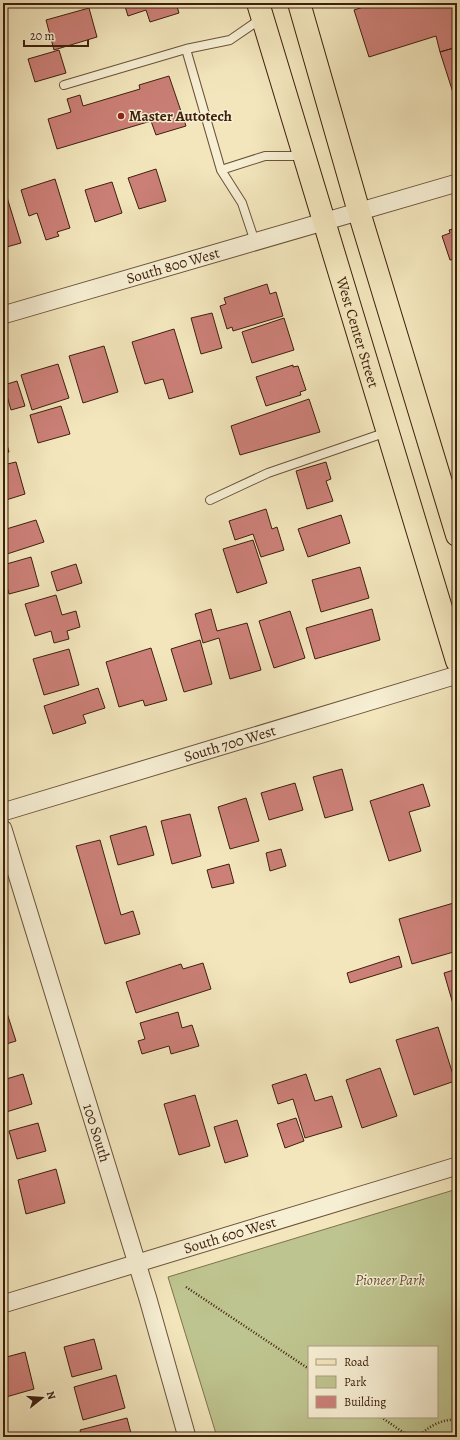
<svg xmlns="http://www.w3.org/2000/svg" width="460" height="1440" font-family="Alegreya,serif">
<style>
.green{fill:#bec48f;stroke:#7e724e;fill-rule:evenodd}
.building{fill:#cc8078;stroke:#3e200c}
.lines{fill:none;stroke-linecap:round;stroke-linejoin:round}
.lane-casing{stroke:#6b5238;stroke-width:10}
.street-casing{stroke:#6b5238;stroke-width:19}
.primary-casing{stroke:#3e200c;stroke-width:24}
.path{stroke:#3e200c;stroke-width:2.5;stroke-dasharray:1 2;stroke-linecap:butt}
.lane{stroke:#f7efd4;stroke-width:8}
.street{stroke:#f7efd4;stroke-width:17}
.primary{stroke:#f3e6bd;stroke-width:22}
.poi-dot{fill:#8f2418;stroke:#f7efd4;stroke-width:1.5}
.labels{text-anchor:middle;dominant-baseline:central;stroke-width:3;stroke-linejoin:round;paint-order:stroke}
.poi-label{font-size:15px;font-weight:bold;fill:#3e200c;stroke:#f7efd4;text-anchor:start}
.street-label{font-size:15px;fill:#3e200c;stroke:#f7efd4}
.park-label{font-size:15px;font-style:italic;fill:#645133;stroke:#f7efd4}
</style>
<rect width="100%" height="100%" fill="#f3e6bd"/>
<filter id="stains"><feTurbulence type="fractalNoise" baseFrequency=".005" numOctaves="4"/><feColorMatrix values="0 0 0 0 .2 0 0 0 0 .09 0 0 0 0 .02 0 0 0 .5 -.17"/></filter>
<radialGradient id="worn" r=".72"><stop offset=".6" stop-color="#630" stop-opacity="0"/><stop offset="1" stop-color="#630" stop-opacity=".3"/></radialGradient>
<path class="green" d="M457,1189v248h-240l-49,-160zM309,1347h128v70h-128z"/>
<path class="building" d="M124,3h52l3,10 -29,9 -4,-12 -18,6z
M376,3h81v44l-17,5 -4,-16 -67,21 -15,-47z
M89,8l8,29 -43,13 -8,-30z
M457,47v58l-17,-53z
M59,50l7,23 -31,9 -7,-23z
M169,76l17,50 -30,9 -5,-14 -94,28 -9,-30 23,-7 -4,-13 13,-4 3,11 57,-17 -1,-4z
M156,169l10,32 -27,8 -11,-31z
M55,179l15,49 -13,4 2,4 -13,4 -9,-27 -8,3 -8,-26z
M112,182l10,31 -27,9 -10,-32z
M6,194l15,49 -18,5v-53z
M457,228v31l-7,1 -8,-24 8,-3 -1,-3z
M267,284l3,10 6,-2 7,24 -50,15 -1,-4 -5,2 -7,-23 6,-2 -2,-6z
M212,313l10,35 -21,6 -10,-36z
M284,318l10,32 -42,13 -10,-31z
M174,329l19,63 -24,7 -6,-20 -18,5 -13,-42z
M104,346l14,46 -35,11 -14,-47z
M58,364l11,34 -37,12 -11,-35z
M293,365v2l5,-1 8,24 -6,2 1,3 -35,11 -10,-29z
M17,381l8,25 -14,4 -7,-25z
M309,399l11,33 -80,23 -9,-29z
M61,406l9,28 -32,9 -8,-28z
M3,431l6,21 -6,2z
M16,462l9,32 -22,7v-36z
M326,462l5,17 -5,2 7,20 -26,8 -11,-38z
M266,509l6,20 5,-2 7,23 -23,7 -8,-23 -18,6 -6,-19z
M341,515l9,28 -42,14 -10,-28z
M36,520l8,22 -40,13 -1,-25z
M253,540l14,43 -30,10 -14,-44z
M31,557l8,29 -30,8 -6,-22v-7z
M76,564l6,19 -25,8 -6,-19z
M360,567l9,31 -48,14 -9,-32z
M56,595l6,20 14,-4 4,16 -13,4 2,8 -15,4 -3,-12 -16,5 -10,-32z
M211,609l6,22 30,-8 14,47 -31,9 -11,-41 -16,5 -8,-29z
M372,609l8,31 -65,19 -9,-31z
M290,611l15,47 -31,10 -15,-47z
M200,640l12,44 -28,8 -13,-43z
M151,648l16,52 -22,6 -2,-6 -24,7 -13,-45z
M69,649l10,36 -35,10 -11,-36z
M98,688l7,20 -22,7 3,8 -33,11 -9,-28z
M342,769l11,41 -28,8 -12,-41z
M295,783l8,27 -34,10 -8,-27z
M423,784l7,22 -21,6 12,39 -32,10 -19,-60z
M246,798l13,43 -29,8 -12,-42z
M190,814l11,42 -29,8 -11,-43z
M146,826l8,29 -36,10 -8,-29z
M100,840l21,75 12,-4 7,23 -35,10 -29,-98z
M281,849l5,17 -16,5 -4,-18z
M229,864l5,19 -22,5 -5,-18z
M457,902v49l-45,13 -13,-45z
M399,956l3,11 -52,16 -3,-10z
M203,963l8,26 -75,24 -10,-31 55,-18 2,5z
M457,969v34l-4,1 -9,-31z
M6,1010l10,31 -13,4v-34z
M178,1012l4,16 10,-3 7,21 -28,8 -2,-8 -27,8 -4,-13 7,-2 -5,-16z
M438,1027l17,54 -41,14 -18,-55z
M380,1068l17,48 -35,12 -16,-48z
M23,1074l9,30 -29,9v-33z
M306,1074l9,27 17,-5 10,31 -37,11 -12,-39 -15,5 -6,-19z
M195,1095l15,51 -31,9 -15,-51z
M296,1118l8,23 -19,7 -8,-24z
M237,1120l11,36 -23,7 -11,-36z
M38,1123l8,28 -29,8 -8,-28z
M56,1169l9,34 -39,11 -8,-34z
M3,1219l4,11 -4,2z
M94,1339l8,30 -30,8 -8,-30z
M25,1352l9,37 -28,8 -3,-10v-29z
M116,1375l9,33 -42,12 -9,-33z
M127,1418l5,19h-50l-2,-7z"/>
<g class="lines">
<g class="lane-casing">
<path id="lane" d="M186,49l35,121 21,33 13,39
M64,85l122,-36 44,-9 32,-22
M221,170l44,-14h38
M210,500l58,-27 119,-41"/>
</g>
<g class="street-casing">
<g id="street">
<path id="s1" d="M3,315l454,-132"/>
<path id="s2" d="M3,812l454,-137"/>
<path id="s3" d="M3,829l145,470 39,138"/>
<path id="s4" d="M3,1304l454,-138"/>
</g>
</g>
<g class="primary-casing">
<g id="primary">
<path id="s5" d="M258,3l199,658"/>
<path d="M299,3l60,209 98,323"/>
</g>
</g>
<path class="path" d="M186,1287l123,82
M381,1417l29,20
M419,1437c7,-10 25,-19 38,-17"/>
<use href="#lane" class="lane"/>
<use href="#street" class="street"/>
<use href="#primary" class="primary"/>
</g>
<circle class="poi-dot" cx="121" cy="116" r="4"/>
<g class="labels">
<g class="poi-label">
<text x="129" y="116">Master Autotech</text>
</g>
<g class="street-label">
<text stroke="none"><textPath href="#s1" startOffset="177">South 800 West</textPath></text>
<text stroke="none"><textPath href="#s5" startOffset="344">West Center Street</textPath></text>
<text stroke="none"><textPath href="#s2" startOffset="237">South 700 West</textPath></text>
<text stroke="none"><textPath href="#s3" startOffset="318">100 South</textPath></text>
<text stroke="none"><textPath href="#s4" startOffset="237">South 600 West</textPath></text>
</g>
<g class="park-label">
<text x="390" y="1280">Pioneer Park</text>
</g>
</g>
<rect width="460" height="1440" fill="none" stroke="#f3e6bd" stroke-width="16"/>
<rect x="4" y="4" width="452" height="1432" fill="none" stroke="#3e200c" stroke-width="2"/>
<rect x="8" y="8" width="444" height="1424" fill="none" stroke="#3e200c"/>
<rect x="308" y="1346" width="130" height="72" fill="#f7efd4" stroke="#ad9c84"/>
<rect x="316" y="1359" width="20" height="6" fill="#f3e6bd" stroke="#ad9c84"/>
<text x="344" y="1366" font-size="12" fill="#3e200c">Road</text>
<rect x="316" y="1376" width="20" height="12" fill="#bec48f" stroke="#ad9c84"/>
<text x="344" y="1386" font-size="12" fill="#3e200c">Park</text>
<rect x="316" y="1396" width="20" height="12" fill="#cc8078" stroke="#ad9c84"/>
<text x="344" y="1406" font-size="12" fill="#3e200c">Building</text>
<g transform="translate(42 1398) rotate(73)" stroke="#f7efd4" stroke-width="3" paint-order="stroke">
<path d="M0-3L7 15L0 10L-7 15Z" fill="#3e200c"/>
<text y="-6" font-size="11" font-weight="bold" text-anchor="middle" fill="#3e200c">N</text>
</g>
<path d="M24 40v6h64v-6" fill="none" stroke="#3e200c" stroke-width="2"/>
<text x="30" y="40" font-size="12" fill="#3e200c" stroke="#f7efd4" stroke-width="3" paint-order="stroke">20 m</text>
<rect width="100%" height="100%" filter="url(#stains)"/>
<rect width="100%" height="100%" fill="url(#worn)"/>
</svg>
